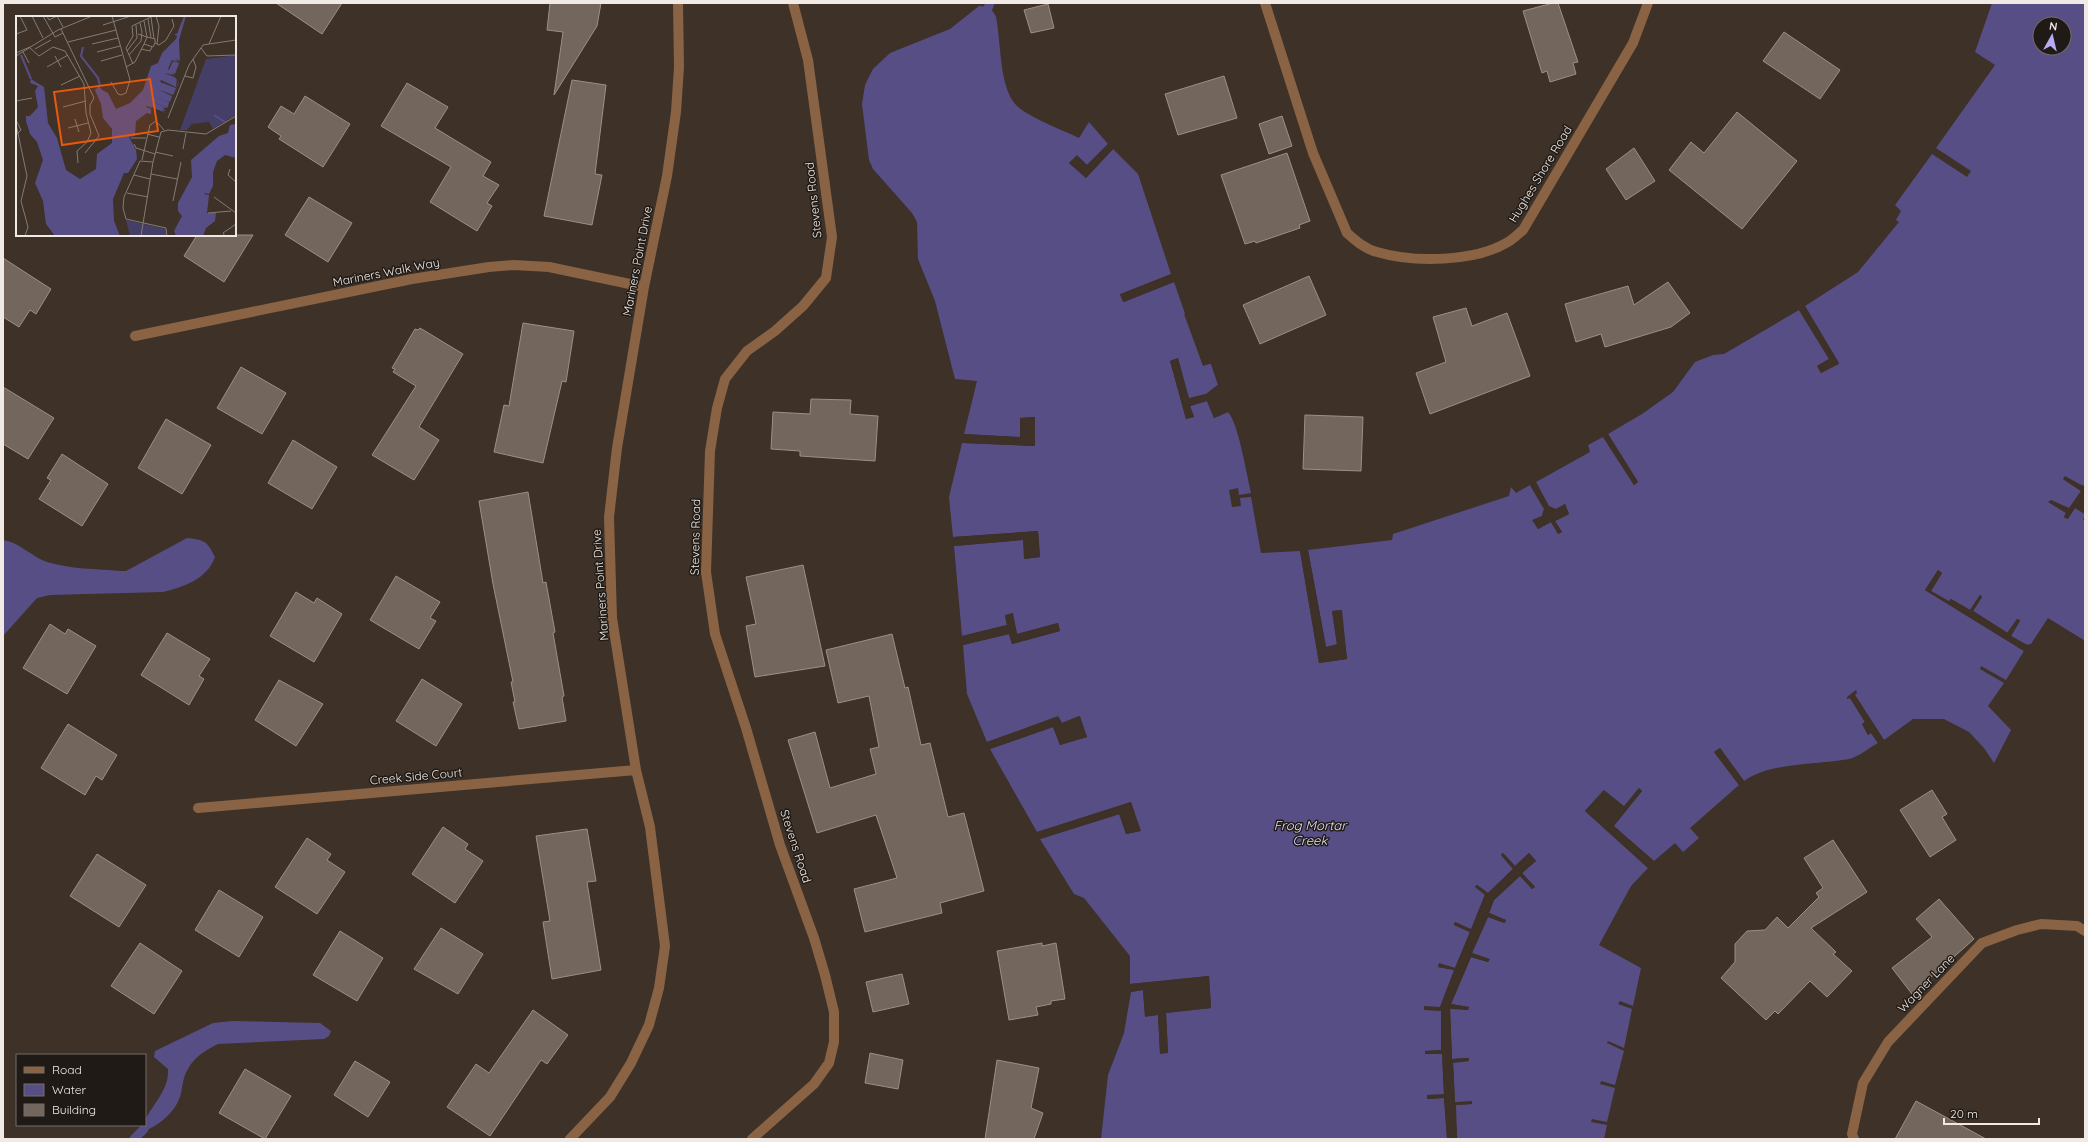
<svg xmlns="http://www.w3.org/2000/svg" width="2088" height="1142" font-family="Quicksand,sans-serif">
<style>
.water{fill:#584e86;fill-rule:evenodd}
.pier{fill:#3d3128}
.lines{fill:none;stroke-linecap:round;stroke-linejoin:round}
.stream{stroke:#584e86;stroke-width:9}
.building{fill:#73665c;stroke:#9d8f84}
.street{stroke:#896344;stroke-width:10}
.labels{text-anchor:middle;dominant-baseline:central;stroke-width:3;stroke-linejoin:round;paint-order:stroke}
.street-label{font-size:12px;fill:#f1eae4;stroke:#201a16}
.water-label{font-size:13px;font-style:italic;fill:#e2e0f2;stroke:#201a16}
.inset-river{fill:none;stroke:#584e86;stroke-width:2}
.inset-road{fill:none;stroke:#857b73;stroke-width:1}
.view{fill:#e8590c;fill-opacity:0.15;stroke:#e8590c;stroke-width:2}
.inset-edge{fill:none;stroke:#f1eae4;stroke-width:2}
</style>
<rect width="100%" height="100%" fill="#3d3128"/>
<path class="water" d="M1992,3h93v481l-2,2 -20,-7 18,12 -12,18 -18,-9 -2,2 17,11 -2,4 4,2 7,-11 10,6 -2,6 2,1v120l-37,-23 -17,26 -4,1 -16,-9 9,-16 -3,-1 -9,14 -35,-22 9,-14 -2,-2 -10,15 -19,-11 -2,3 -18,-11 11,-18 -4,-3 -13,20 99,61 -18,29 -25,-14 -1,3 24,14 -16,23 23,24 -17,33 -10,-15 -15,-16 -25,-13h-31l-29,21 -29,-45 1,-4 -8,8 2,-1 15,24 -3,2 6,11 3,-2 7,10c-9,5 -20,14 -29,16 -31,6 -79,3 -105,22l-24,-33 -6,4 25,33 -49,43 9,10 -16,14 -8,-9 -21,18 -41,-35 29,-35 -3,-3 -15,19 -21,-16 -18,20 63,57 -17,18 -32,59 42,23 -8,38 -13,-5 -2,3 14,5 -8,39 -16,-7 -1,2 17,8 -9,34 -14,-4 -1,3 15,4 -8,34 -15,-3 -1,3 16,3 -3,14h-147l-2,-34 17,-1v-2h-17l-2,-40 16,-1 -1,-3 -16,1 -2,-51 18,2 1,-3 -18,-3 20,-47 17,5 1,-3 -17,-6 16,-36 16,6 2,-3 -17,-7 5,-13 26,-24 12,13 3,-2 -13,-14 14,-12 -7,-8 -14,13 -12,-13 -2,2 12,14 -25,24 -11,-8 -2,2 10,7 -14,36 -16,-8 -1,3 16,7 -15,36 -16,-4 -1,3 17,3 -15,37h-16v3h17v40l-15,1 -1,3 17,-1 2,42h-17v4l17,-1 3,41h-346l7,-64 16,-42 7,-41 12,-2 2,26 13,-1 2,38h8l-2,-40 45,-5 -2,-32 -79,8v-28l-46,-58 -10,-4 -34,-55 80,-25 6,20 14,-3 -9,-29 -94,30 -47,-83 63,-22 7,18 27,-8 -7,-21 -18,7 -4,-6 -71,25 -20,-48 -4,-49 46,-11 3,10 48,-13 -2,-8 -41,11 -5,-21 -7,3 2,9 -45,11 -8,-90 69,-6 2,19 15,-2 -2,-26 -85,6 -4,-40 13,-54 73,3v-29l-15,1v19l-56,-3 13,-53 -22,-2 -20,-78 -17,-42 -1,-37 -5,-9 -39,-44 -4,-9 -7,-56 3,-19 8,-16 17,-16 60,-24 29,-23c8,0 14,3 17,11 5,24 3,70 20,88 11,12 47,25 63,33l10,-16 19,22 -21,21 -10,-9 -8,7 17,15 27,-29 25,25 33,100 -51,21 4,7 50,-20 29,83 8,-1 7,21 -12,9 -18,5 -10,-41 -8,3 16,58 8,-2 -4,-11 17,-5 7,17 14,-6c10,10 19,64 23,81l-12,2 -1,-7 -9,2 3,17 9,-1 -1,-8 11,-1 10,56 39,-2 19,112 28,-4 -6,-49 -9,1 5,34 -11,2 -18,-97 84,-10 1,-6 116,-38 2,-9 5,6 14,-8 14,24 -2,7 -9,4 5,9 13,-7 7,12 4,-2 -7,-11 14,-7 -4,-10 -9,5 -7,-2 -13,-25 54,-30 -2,-7 15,-8 31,48 4,-3 -30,-48 34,-20 31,-22 22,-30 18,-7 11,-1 75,-44 30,49 -12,7 4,7 18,-10 -34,-57 53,-34 41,-50 -3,-2 5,-9 -6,-6 37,-51 35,23 4,-6 -35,-23 59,-83 -20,-13zM2040,24h24v24h-24z
M187,538c18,2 20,3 28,19 -8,22 -31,30 -52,35l-113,3 -13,3 -34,38v-96c16,2 29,17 44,22 23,7 49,7 74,9h5z
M233,1021l87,2 11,8 -2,5 -5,3 -106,5c-12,6 -24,13 -30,25 -5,8 -5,15 -7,24 -3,16 -20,31 -34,37l-3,-1c-3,-15 26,-34 24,-60l-14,-12 1,-6 58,-28z"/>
<path class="pier" d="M1108,144l1,1 -21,22 -11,-9 -5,5 14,12 26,-27 1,1 -27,29 -17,-15 8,-8 10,10z
M1171,274l1,2 -49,19 1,4 49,-19 1,2 -51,20 -3,-8z
M1805,306l34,58 -18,9 -4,-7 12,-7 -30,-49 2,-1 30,49 -11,9 2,3 14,-7 -33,-56z
M1187,313l17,50h8l8,22 -13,10 -19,5 -12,-39 -4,1 16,55 3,-1 -2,-11 18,-6 8,16 13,-5 6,8 -6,-6 -14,6 -7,-17 -17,5 4,11 -8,2 -16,-58 8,-3 11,40 17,-4 13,-10 -8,-21 -8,3 -19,-52z
M1035,417v29l-73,-3 1,-2 70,2v-24l-11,1 -1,19 -57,-3v-2l56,3v-19z
M1608,434l30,48 -4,3 -31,-48 2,-1 29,46 2,-1 -30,-46z
M2065,476l18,10 2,-2 -2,4 -10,-5 10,8 2,-1 -4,7 4,5 -6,-5 -9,14 -13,-6 11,7 -1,5 8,-11 10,6v2l-10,-6 -8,11 -3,-2 2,-4 -18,-11 3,-2 18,8 12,-17 -18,-12z
M1536,482l13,24 7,3 9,-5 4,10 -14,7 7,11 -4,2 -7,-12 -13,7 -6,-9 10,-4 2,-7 -14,-24 2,-1 14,25 -3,8 -8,4 3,5 15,-5 13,-8 -2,-6 -8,4 -9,-3 -13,-25z
M1038,531l2,26 -16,2 -1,-19 -69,6v-2l69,-6 3,19 12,-2 -2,-22 -83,6v-2z
M1306,550h2l18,97 11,-3 -5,-33 10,-1 5,49 -28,4 -19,-112h2l19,110 24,-4 -5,-45 -5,1 4,32 -13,4z
M1938,570l4,3 -11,18 18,10 2,-2 19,11 10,-15 2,2 -9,14 34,22 10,-14 3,2 -9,15 16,9 4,-1 -4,3 -18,-9 1,-4 -3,1 -36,-24 -19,-10 -2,2 75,47 -2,4 1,-3 -99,-61z
M1013,613l4,21 41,-11 2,8 -48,13 -3,-10 -46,11v-2l46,-11 4,10 45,-12 -1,-5 -40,11 -6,-20 -4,1 1,10 -46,11v-2l45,-11 -2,-10z
M2048,619l37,22v2l-36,-23 -19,26z
M1856,690l1,3 -2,2 29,45 -2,1 -29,-46 -2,1 16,26 -3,3 5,7h4l7,10 -2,1 -7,-10 -3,2 -6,-11 3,-2 -15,-24 -3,1v-2z
M1058,716l4,7 17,-7 8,21 -27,8 -7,-18 -63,22v-2l63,-22 8,17 23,-6 -6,-17 -16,6 -5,-6 -69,24 -1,-1z
M1720,748l24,33 -2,1 -23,-31 -2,1 24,31 -2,2 -25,-33z
M1639,788l3,3 -28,35 40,35 -1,2 -41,-37 27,-35 -15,17 -20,-15 -17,18 62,55 -1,2 -63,-57 19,-21 20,16z
M1131,802l10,29 -15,3 -7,-20 -79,25 -1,-2 81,-25 7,19 11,-2 -8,-25 -92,30 -1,-2z
M1503,853l12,13 14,-13 7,8 -14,12 13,14 -3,2 -12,-13 -26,24 -5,13 17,7 -1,3 -17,-6 -16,36 18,6 -2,3 -17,-5 -20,47 18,3 -1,3 -18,-1 2,50 17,-1v3l-16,2 2,39 17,-1v3l-16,1 1,34h-2l-7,-130 2,-3 8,1 -8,-1 -1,-2 20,-48 12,2 -10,-3 -1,-2 17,-38 5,-16 41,-38 -4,-5 -42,39 -46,113 1,43 7,87 -6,1 4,-1 -3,-40 -17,1v-4l17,-1 -2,-40h-17v-3l16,-1v-39l-17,-1v-4l16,1 14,-37 -16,-3 1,-4 16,5 15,-36 -16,-7 1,-3 16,7 14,-34 -10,-8 2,-2 11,8 25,-24 -12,-14z
M1209,976l2,32 -45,5 2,40 -8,1 -2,-39 -13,2 -2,-27 -12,2v-2l14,-1 2,25h13l2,37h4l-2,-39 45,-6 -2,-28 -76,8 -1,-2z"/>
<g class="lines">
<path class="stream" d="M988,8l2,-5
M134,1139l10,-10"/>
</g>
<path class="building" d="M276,3h66l-20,31z
M550,3h51l-4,23 -43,69 9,-63 -16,-2z
M1553,3h5l20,59 -5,1 3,11 -26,8 -3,-11 -5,2 -19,-62z
M1048,4l6,24 -23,5 -7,-23z
M1784,32l56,38 -20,29 -57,-38z
M1224,76l13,42 -59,17 -13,-41z
M572,80l34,5 -11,89 7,1 -10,50 -48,-9z
M407,83l41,24 -13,21 56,34 -8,14 16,9 -12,18 5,3 -15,25 -47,-29 21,-35 -70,-41z
M305,96l45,28 -27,43 -44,-28 2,-3 -13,-9 13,-21 13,8z
M1737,112l60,49 -55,68 -73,-59 22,-28 13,11z
M1282,116l10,30 -23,8 -10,-30z
M1634,148l21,33 -29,19 -20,-31z
M1287,153l23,68 -11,4 1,3 -44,15 -1,-2 -10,3 -24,-69z
M309,197l43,26 -24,39 -43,-27z
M197,235h56l-29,47 -40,-26z
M3,258l48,31 -15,25 -6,-4 -11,17 -16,-10z
M1309,276l17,39 -66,29 -17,-39z
M1668,282l22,31 -19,14 -66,20 -4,-13 -25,8 -11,-38 63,-18 6,19z
M1466,308l6,18 35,-13 23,63 -100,38 -14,-41 30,-11 -13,-45z
M523,323l51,8 -8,51 -4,-1 -19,82 -49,-11 10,-47 5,1z
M420,328l43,26 -44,73 20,13 -25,40 -42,-25 44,-69 -23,-14 2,-3 -3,-1 23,-39 3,1z
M241,367l45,26 -24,41 -45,-26z
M3,387l51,31 -26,41 -25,-15z
M811,399l40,1 -1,14 28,2 -3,45 -75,-5v-5l-29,-2 2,-37 37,2z
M1305,415l58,2 -2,54 -58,-2z
M166,419l45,26 -29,49 -44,-26z
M293,440l44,27 -25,42 -44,-26z
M62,454l46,30 -26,42 -43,-27 12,-19 -4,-2z
M528,492l15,91 3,-1 9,50 -2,1 11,63 -2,1 4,24 -47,8 -6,-27h2l-4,-20h2l-20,-98 -14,-83z
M803,565l22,101 -70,11 -9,-51 10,-2 -10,-47z
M396,576l44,26 -10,16 6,3 -17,28 -49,-29z
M296,592l18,11 3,-5 25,16 -28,48 -44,-26z
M50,624l15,10 3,-5 28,17 -29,48 -44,-26z
M167,633l43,26 -11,17 5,3 -15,26 -48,-30z
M892,634l13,54 3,-1 13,58 9,-2 18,74 16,-4 20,78 -44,12 2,10 -77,19 -11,-43 43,-11 -21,-63 -59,18 -29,-93 27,-8 15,56 46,-14 -6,-25 9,-2 -10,-51 -31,7 -12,-53z
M422,679l40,25 -26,42 -40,-25z
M279,680l44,24 -27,42 -41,-26z
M68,724l49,31 -15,25 -6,-4 -11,19 -44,-27z
M1932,790l15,24 -5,3 14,23 -26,17 -30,-47z
M443,827l25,17 -3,5 18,12 -28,42 -43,-29z
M587,829l9,52 -9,1 14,88 -49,9 -9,-57 7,-1 -14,-85z
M307,838l24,16 -4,6 18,12 -28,42 -42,-27z
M1833,840l34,52 -56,36 25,24 -3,2 19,17 -25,26 -17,-16 -32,33 -3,-3 -9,9 -45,-42 14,-16v-18l12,-13 18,-1 12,-13 11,11 31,-31 -3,-4 7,-5 -19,-30z
M97,854l49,31 -27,42 -49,-31z
M219,890l44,27 -24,40 -44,-27z
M1939,899l35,40 -62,55 -20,-26 40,-31 -16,-18z
M441,928l42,26 -25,40 -44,-25z
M340,931l43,27 -26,43 -44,-26z
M140,943l42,28 -28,43 -43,-28z
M1042,943v3l14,-3 9,56 -14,2v3l-15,3 2,8 -29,5 -12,-69z
M902,974l7,30 -36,8 -7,-30z
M533,1010l35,25 -21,29 -6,-4 -51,76 -43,-29 29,-43 13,9z
M870,1053l33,7 -5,29 -33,-6z
M997,1060l42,8 -8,40 12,5 -9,26h-49z
M355,1061l35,21 -22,35 -34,-22z
M245,1069l46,27 -26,43 -46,-26z
M1916,1101l70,38h-91z"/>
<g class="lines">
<path class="street" d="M1265,3l48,150 34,80c9,8 18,16 30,19 37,11 98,10 131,-10 5,-3 10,-8 15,-12l110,-187 15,-40
M135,336l277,-57 77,-12 25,-2 35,2 95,20
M198,808l438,-38
M570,1139l40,-42 21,-34 18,-38 10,-37 6,-42 -15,-119 -14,-57 -24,-152 -3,-101 8,-69 27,-161 23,-111 9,-64 3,-45 -1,-64
M752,1139l62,-55 15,-21 5,-21v-30l-9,-37 -11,-37 -34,-93 -34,-117 -31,-94 -9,-62 4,-121 7,-43 8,-29 22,-28 28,-20 28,-25 23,-28 6,-41 -24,-177 -15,-57
M1854,1139l-2,-5 11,-51 25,-41 94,-99 35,-13 24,-6 36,2 8,5"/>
</g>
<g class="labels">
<g class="street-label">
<text transform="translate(1540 174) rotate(-59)">Hughes Shore Road</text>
<text transform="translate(813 200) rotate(-96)">Stevens Road</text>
<text transform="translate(637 261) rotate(-79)">Mariners Point Drive</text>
<text transform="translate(386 272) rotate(-11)">Mariners Walk Way</text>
<text transform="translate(695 537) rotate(-89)">Stevens Road</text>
<text transform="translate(600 585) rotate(-94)">Mariners Point Drive</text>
<text transform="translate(416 776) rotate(-5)">Creek Side Court</text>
<text transform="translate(796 846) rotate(72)">Stevens Road</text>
<text transform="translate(1926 983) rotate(-46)">Wagner Lane</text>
</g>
<g class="water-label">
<text x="1310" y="825">Frog Mortar<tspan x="1310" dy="15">Creek</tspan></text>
</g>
</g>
<g transform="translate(16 16)">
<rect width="220" height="220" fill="#3d3128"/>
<path d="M220,39v60l-23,14 -4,-7 -17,2 -5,6h-7l26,-71zM110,204l40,9v7h-36z" fill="#453e67"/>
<path d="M168,0h2l-7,24 1,23 -6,13 5,6 -14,31 -13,-6 -1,7 -4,-1 -11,8 -1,15 -6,1 7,13 1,9 -9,14h-4l-11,26 1,22 6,15h-65l-9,-12 -3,-23 -8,-18 8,-23 -6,-18 -7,-8 -4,-13v-5h4l8,-9 -3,-16 3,-5 -8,-3 1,-4 13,8 4,36 9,15 9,32 14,9 16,-10 1,-15 15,-11v-14l-9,-11 -2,-14 -6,-14 4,-4 3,4 6,3 8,16 14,-6 13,-13 8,-24 7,-3 4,-10 14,-14 1,-3 -3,-2h3zM219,108l1,34 -11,-3 -8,6 -4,11v14l-4,8 -4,-1 -1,1 5,1 -2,18h9l-1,8 -9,7 -3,8h-27l-2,-5 8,-15 -4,-5v-8l14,-26 -1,-17 28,-24 9,-3 2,-8z" fill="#584e86"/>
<path d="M159,42l5,3v2l-6,13 4,2 1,3 -14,33 -12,-6 -2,4v-3l-5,-2 1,-1 18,7 -3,-3 4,1 -3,-3h4l-15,-6 16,6 1,-6 -15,-5 16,5 2,-6 -15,-7 16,6 3,-7 -16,-6 1,-2 15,7 1,-9 -13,-5 10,2 -2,-2 3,1 4,-11 -6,-2 -4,9 -1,-1 4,-9 7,2z" fill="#3d3128"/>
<path class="inset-river" d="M67,31l-2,9 17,22 2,8M5,39l10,24M198,99l11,7"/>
<path class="inset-road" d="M16,0l11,22M27,0l12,21 8,-4M31,0l2,4 8,-4M41,0l6,11M140,0l3,10 -2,18M135,1l3,22M132,3l3,19M87,9l28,-9M45,13l33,69 -4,7v9l9,22 -14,17M0,18l11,-4 -7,-14M122,18l9,3 -3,-16M52,26l48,-12M76,28l26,-6M128,28l3,-7 8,2v4M193,28l27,-4M14,32l9,8 14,-9 12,4 19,33 2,29 5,20 -4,9 -10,9 1,12M185,32l6,8 29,-1M19,33l16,-9M125,33l9,2 2,-4M111,35l10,-13 -1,-13M7,36l6,11M81,36l23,-6M0,37l14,-6M113,39l12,-14 1,-9 -2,-9M0,40l42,-26 34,-14M39,40l6,11M85,45l21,-6M117,48l-7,-16 7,-12 -1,-10 21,-10M31,51l21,-12M110,51l9,-5 9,-18 9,3 2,-4 4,2 7,-5 8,-14 -2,-7M169,60l8,2 3,-11 -3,-8M95,66l7,12 3,1 5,-2 4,-13 -18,-64M45,69l19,-9M0,85l16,-3M47,91l23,-6M152,102l21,-53 14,-20 6,-1 12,-28M59,103l4,13M0,104l5,10 -5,5M0,108l11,52 -6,25 7,26 -3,9M52,112l20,-5M131,118l12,3M115,122h15M118,128l2,4 19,6M167,133l3,-16M139,136l18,4M126,144l8,-35 6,-4 8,9M137,146l-13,-1 -16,36 -1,11 3,11 40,9 1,8M214,153l-2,6 8,7M135,158l26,5M118,159l16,4M111,177l21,4M198,181l22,16M157,185l8,-39M192,197l23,-2M125,220l12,-74 8,-30 7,-2 38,4 30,-18M209,220l-2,-3 13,-9"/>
<path class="view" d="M134,63l8,52 -96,14 -8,-53z"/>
<rect width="220" height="220" class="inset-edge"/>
</g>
<rect width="2088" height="1142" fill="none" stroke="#f1eae4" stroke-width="8"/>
<rect x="16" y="1054" width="130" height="72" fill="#201a16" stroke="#746d68"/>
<rect x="24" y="1067" width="20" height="6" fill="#896344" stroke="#746d68"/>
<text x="52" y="1074" font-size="12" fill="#f1eae4">Road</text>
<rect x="24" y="1084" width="20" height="12" fill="#584e86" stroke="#746d68"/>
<text x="52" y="1094" font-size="12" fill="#f1eae4">Water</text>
<rect x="24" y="1104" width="20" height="12" fill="#73665c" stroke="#746d68"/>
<text x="52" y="1114" font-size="12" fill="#f1eae4">Building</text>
<g transform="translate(2052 36) rotate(8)"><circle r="19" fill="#201a16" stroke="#746d68"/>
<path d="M0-3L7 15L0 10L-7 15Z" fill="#b7abf8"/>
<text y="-6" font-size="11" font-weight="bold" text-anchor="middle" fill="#f1eae4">N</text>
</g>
<path d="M1944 1118v6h95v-6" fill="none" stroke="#f1eae4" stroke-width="2"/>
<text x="1950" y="1118" font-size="12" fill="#f1eae4" stroke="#201a16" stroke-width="3" paint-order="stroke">20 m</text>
</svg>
